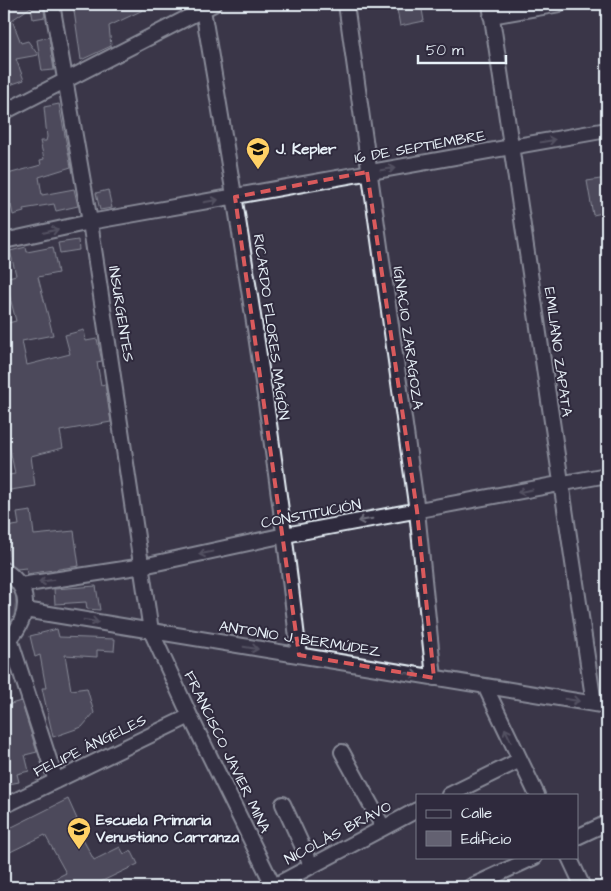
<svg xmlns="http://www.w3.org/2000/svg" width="611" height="891" font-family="'Architects Daughter',sans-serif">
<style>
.green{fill:#504e5f;stroke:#9ca0ac}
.building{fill:#636171;stroke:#e8f1f8}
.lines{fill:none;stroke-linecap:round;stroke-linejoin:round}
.minor-casing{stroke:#e8f1f8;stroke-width:18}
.minor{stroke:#2f2a3d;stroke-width:14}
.oneway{stroke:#70707e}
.marked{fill:none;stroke:#da5a5c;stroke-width:4;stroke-dasharray:10 6;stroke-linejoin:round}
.labels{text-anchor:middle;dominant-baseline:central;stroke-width:4;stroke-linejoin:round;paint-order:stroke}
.street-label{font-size:15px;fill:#e8f1f8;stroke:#2f2a3d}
.poi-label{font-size:15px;font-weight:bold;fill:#e8f1f8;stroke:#2f2a3d;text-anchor:start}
</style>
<rect width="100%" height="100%" fill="#3a3648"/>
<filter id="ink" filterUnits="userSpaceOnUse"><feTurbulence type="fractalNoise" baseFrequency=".02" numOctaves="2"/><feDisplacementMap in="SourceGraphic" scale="10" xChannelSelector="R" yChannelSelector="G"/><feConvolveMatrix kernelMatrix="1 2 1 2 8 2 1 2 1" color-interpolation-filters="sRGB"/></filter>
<g filter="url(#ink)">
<path class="green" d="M4,576l13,13 -4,35 -9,6z"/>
<path class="building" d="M4,4h39l2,13 -12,2 -2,-12 -19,13 9,23 7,-2 10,14 -22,4 8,21 -20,7v-13l5,-1 -5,-9z
M73,4h67l3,6 -34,16 2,20 -30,14z
M396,4h25l3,17 -24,5z
M49,37l5,33 -12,1 -5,-31z
M59,104l12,63 -32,10 3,18 32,-6 4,17 -22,5 -2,-7 -31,5 1,3 -11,3 -2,-10 -7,3v-33l37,-10 -1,-5 4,-1 -4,-18h6l1,-4 -3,-30z
M607,178v34l-14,3 -6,-34z
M108,190l4,18 -12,2 -4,-17z
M78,240l1,10 -19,3 -2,-10z
M26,247l1,5 26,-5 5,26 -20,4 15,58 -31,6 5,24 43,-11 -5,-19 19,-5 2,11 11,-2 5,22 -5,1 4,23 4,-1 6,38 -51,9 3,17 -32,8 4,30 -30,5 -1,-15 11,-2 -9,-45 -2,1v-106l12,-3 -11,-43 11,-3 -6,-24z
M31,511l3,24 40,-4 5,35 -52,8 -1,-6 -9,1 -7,-5 -4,-37 13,-2 -2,-12z
M96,586l4,24 -13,-1 -1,-7 -31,2 -1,-15z
M57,629l2,8 56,2 -1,12 -17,-1v7l-32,-2 6,35 16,-2 7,25 -12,14 -29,10 -11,-49h4l-6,-33 -5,2 -5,-21z
M21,701l16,51 -12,3 4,16 -12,3 2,8 -15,3v-79z
M68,799l9,20 -4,2 21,39 26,-13 4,7 7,-4 7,14 -48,23h-52l28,-14 -21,-38 -41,20v-24z"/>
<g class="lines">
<g class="minor-casing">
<path id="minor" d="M52,4l38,218 61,409 39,85 84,171
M202,4c37,216 72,433 97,651
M346,4l71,507 17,167
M490,4l104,700
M491,16l69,-12
M4,112l210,-108
M4,241l86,-19 517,-92
M4,570c28,18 26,45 6,69l-6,1
M21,585l122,-19 142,-31 322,-60
M25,610l582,96
M10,639l46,142
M485,686l52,109
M342,752l41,75
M449,795l71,-35
M283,804l28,61
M4,806l186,-90
M577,837l30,-14
M569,857l14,30
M274,886l143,-76
M470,887l65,-30"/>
</g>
<use href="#minor" class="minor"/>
</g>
<defs><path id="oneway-shaft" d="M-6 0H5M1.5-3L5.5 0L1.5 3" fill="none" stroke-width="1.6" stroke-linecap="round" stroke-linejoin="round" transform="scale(1.25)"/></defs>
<g class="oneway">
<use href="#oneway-shaft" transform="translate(548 141) rotate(-10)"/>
<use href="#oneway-shaft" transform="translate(388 169) rotate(-10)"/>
<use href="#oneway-shaft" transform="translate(211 201) rotate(-10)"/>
<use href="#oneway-shaft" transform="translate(51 231) rotate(-13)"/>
<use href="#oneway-shaft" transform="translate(525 491) rotate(169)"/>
<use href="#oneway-shaft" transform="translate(365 520) rotate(170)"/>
<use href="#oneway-shaft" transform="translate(206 553) rotate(168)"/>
<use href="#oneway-shaft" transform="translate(46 581) rotate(171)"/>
<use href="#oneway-shaft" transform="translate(91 621) rotate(9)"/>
<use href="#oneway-shaft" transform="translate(251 648) rotate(9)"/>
<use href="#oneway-shaft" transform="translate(411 674) rotate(9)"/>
<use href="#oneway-shaft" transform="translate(572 700) rotate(9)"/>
<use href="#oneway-shaft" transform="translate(508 735) rotate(-115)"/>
</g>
</g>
<path d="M0 0H611V891H0ZM367,172l50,339 17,167 -135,-23 -64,-458z" fill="#3a3648" fill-opacity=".55" fill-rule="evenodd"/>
<path class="marked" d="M367,172l50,339 17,167 -135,-23 -64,-458z"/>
<defs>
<g id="school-pin" transform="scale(1.25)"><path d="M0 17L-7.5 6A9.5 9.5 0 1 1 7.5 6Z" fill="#ffd166" stroke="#2f2a3d"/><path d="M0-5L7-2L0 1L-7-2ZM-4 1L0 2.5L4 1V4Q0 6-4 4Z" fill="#111"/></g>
</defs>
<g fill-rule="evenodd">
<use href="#school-pin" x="258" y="149"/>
<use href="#school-pin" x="79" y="829"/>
</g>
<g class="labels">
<g class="street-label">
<text transform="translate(420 147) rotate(-10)">16 DE SEPTIEMBRE</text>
<text transform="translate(121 314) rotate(81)">INSURGENTES</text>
<text transform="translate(271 327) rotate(82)">RICARDO FLORES MAGÓN</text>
<text transform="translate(408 338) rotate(82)">IGNACIO ZARAGOZA</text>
<text transform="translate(558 352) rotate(82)">EMILIANO ZAPATA</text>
<text transform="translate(311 514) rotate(-11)">CONSTITUCIÓN</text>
<text transform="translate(300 639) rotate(9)">ANTONIO J. BERMÚDEZ</text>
<text transform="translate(90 746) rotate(-26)">FELIPE ÁNGELES</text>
<text transform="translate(227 752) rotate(64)">FRANCISCO JAVIER MINA</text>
<text transform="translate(338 833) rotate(-28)">NICOLÁS BRAVO</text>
</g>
<g class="poi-label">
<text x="276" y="149">J. Kepler</text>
<text x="96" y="820">Escuela Primaria<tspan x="96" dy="17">Venustiano Carranza</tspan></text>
</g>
</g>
<rect width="611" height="891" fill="none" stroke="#2f2a3d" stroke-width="20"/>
<rect x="10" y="10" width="591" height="871" fill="none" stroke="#e8f1f8" stroke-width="2" filter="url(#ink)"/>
<rect x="416" y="794" width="162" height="65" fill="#2f2a3d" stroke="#797a88"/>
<rect x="426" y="810" width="25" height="8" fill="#2f2a3d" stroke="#797a88"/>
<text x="461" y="818" font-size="15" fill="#e8f1f8">Calle</text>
<rect x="426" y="831" width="25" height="15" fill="#636171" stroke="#797a88"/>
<text x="461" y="844" font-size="15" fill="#e8f1f8">Edificio</text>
<path d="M418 55v8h88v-8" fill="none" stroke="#e8f1f8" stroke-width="2.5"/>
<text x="426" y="55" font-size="15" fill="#e8f1f8" stroke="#2f2a3d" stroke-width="4" paint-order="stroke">50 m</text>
</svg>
